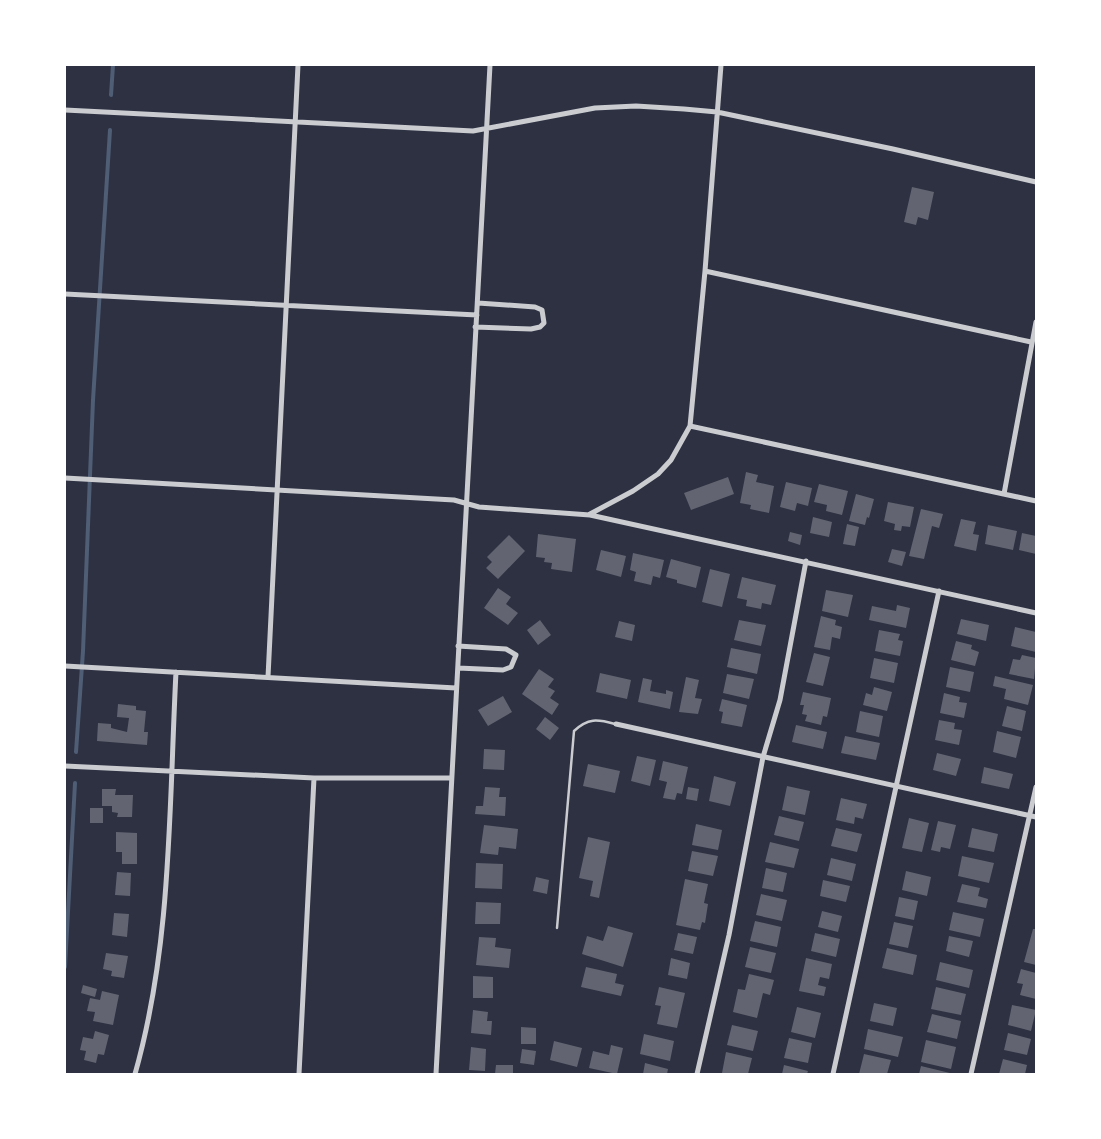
<svg xmlns="http://www.w3.org/2000/svg" width="1101" height="1139" font-family="'Titillium Web',sans-serif">
<style>
.lines{fill:none;stroke-linecap:round;stroke-linejoin:round}
.stream{stroke:#4f5d75;stroke-width:4}
.building{fill:#626471}
.service{stroke:#caccd0;stroke-width:2.5}
.minor{stroke:#caccd0;stroke-width:5}
</style>
<rect width="100%" height="100%" fill="#2d3142"/>
<g class="lines">
<path class="stream" d="M111,95l2,-30
M76,752l7,-101 10,-251 17,-270
M65,967l10,-184"/>
</g>
<path class="building" d="M912,187l22,5 -6,28 -10,-3 -2,8 -12,-3z
M746,472l12,3 -2,7 18,4 -5,27 -19,-4 1,-4 -11,-2z
M728,477l6,17 -43,16 -7,-17z
M786,482l26,6 -4,18 -11,-3 -2,8 -15,-4z
M819,484l29,7 -6,24 -16,-4 1,-6 -13,-3z
M856,494l18,5 -5,19 -2,-1 -2,8 -16,-4z
M888,502l26,5 -4,20 -8,-1 -1,5 -7,-1 1,-6 -11,-3z
M921,509l22,5 -4,14 -7,-2 -8,33 -15,-3z
M813,517l19,5 -3,15 -19,-4z
M961,519l15,3 -3,12 6,1 -3,16 -22,-5z
M847,524l12,3 -4,19 -12,-2z
M988,525l29,6 -4,19 -28,-6z
M790,532l12,3 -2,10 -12,-4z
M1022,533l14,3v18l-17,-4z
M538,534l38,5 -4,33 -21,-3 1,-6 -8,-1 1,-4 -9,-1z
M509,535l16,16 -27,28 -12,-11 6,-6 -5,-5z
M892,549l14,3 -4,14 -14,-4z
M601,550l25,6 -5,21 -25,-7z
M633,553l31,7 -4,18 -7,-2 -2,9 -17,-4 2,-9 -6,-2z
M671,559l30,8 -5,21 -19,-5v-3l-11,-3z
M710,569l20,5 -8,33 -20,-5z
M742,577l34,8 -5,20 -9,-2 -1,6 -15,-3 1,-6 -10,-2z
M498,588l13,9 -5,7 12,9 -10,12 -24,-17z
M826,590l27,5 -5,22 -26,-6z
M897,605l13,3 -4,20 -37,-8 3,-14 24,5z
M821,616l15,4 -1,5 7,2 -2,12 -8,-2 -2,13 -16,-3z
M961,619l28,6 -3,16 -29,-7z
M540,620l11,15 -13,10 -11,-15z
M739,620l27,5 -5,21 -27,-6z
M619,621l16,4 -3,16 -17,-4z
M1015,627l21,5v20l-25,-6z
M879,630l21,4 -2,6 5,1 -3,15 -25,-5z
M956,641l16,4 -1,4 8,3 -4,14 -24,-6z
M731,648l30,6 -4,20 -30,-7z
M814,653l16,4 -7,29 -17,-4z
M1022,655l14,3 -2,21 -25,-5 4,-15 7,1z
M874,658l24,5 -4,20 -24,-5z
M950,667l24,5 -4,20 -24,-5z
M539,669l15,10 -6,8 7,4 -5,7 9,6 -7,11 -30,-21z
M600,673l31,7 -4,19 -31,-7z
M727,674l27,5 -5,20 -26,-6z
M995,676l38,9 -5,20 -24,-6 2,-10 -13,-3z
M686,677l13,3 -4,18 7,1 -4,15 -19,-2z
M643,678l9,2 -2,11 16,3v-4l7,2 -3,17 -32,-7z
M874,687l18,5 -5,19 -24,-6 3,-12 6,2z
M803,692l28,6 -4,19 -4,-1 -2,9 -16,-4 2,-6 -5,-1 2,-9h-4z
M944,693l16,4 -1,5 8,1 -3,15 -24,-5z
M503,696l9,16 -24,14 -10,-16z
M722,699l25,6 -5,22 -21,-4 2,-11 -4,-1z
M118,704l18,2v4l10,1 -2,21h4l-1,13 -50,-4 1,-18 13,1v4l16,4 2,-14 -12,-1z
M1007,706l19,5 -4,20 -20,-5z
M860,711l23,5 -4,21 -23,-5z
M545,717l14,11 -9,12 -14,-11z
M939,720l16,3 -1,6 8,1 -3,15 -24,-5z
M796,725l31,7 -4,17 -31,-7z
M997,731l24,6 -5,21 -23,-6z
M845,736l35,7 -4,17 -35,-7z
M484,749l21,1 -1,20 -21,-1z
M937,753l24,6 -5,17 -23,-6z
M637,756l19,4 -6,26 -19,-5z
M663,761l25,6 -6,27 -5,-1 -2,7 -12,-2 4,-16 -8,-2z
M588,764l32,7 -5,22 -32,-7z
M984,767l29,7 -4,15 -28,-6z
M714,776l22,6 -6,24 -21,-5z
M787,786l23,5 -5,24 -23,-5z
M485,787l15,1 -1,9h7l-1,19 -30,-2 1,-8h7z
M688,787l11,2 -2,12 -11,-2z
M102,789h14l-1,6h18l-1,22h-15l1,-4 -6,-1v-6h-10z
M841,798l26,6 -4,15 -8,-2 -1,7 -18,-4z
M90,808h13v15h-13z
M779,816l25,6 -5,19 -25,-6z
M909,818l20,5 -7,29 -20,-4z
M938,821l18,4 -6,24 -9,-2 -1,5 -9,-2z
M696,824l26,6 -4,20 -26,-5z
M484,825l34,4 -2,20 -17,-2 -1,8 -18,-2z
M836,828l26,6 -5,18 -26,-6z
M972,828l26,6 -4,18 -26,-5z
M116,832l21,1v31h-15v-12h-6z
M588,837l22,5 -11,56 -9,-2 3,-15 -14,-3z
M770,842l29,7 -5,19 -29,-6z
M692,851l26,5 -5,20 -25,-5z
M962,856l32,7 -5,20 -31,-7z
M831,858l25,6 -4,17 -25,-6z
M476,863l27,1 -1,25 -27,-1z
M766,868l21,5 -4,19 -21,-4z
M906,871l25,6 -4,19 -25,-6z
M117,872l14,1 -1,23 -15,-1z
M536,877l13,3 -2,14 -14,-3z
M685,879l23,5 -4,19 4,1 -3,19 -3,-1 -2,8 -24,-5z
M823,880l27,6 -4,16 -26,-6z
M962,884l18,4 -2,8 10,3 -2,9 -29,-6z
M761,894l26,6 -5,21 -26,-6z
M899,897l19,4 -4,19 -19,-4z
M476,902l25,1 -1,21h-25z
M822,911l20,5 -4,16 -20,-5z
M953,912l31,7 -4,18 -31,-7z
M114,913l15,1 -2,23 -15,-2z
M755,921l26,6 -4,20 -27,-6z
M894,922l19,4 -5,22 -19,-4z
M608,926l25,7 -10,34 -41,-13 5,-18 16,5z
M1033,929h3v36l-12,-3z
M678,933l19,4 -4,17 -19,-4z
M815,933l25,6 -4,18 -25,-6z
M949,936l24,5 -4,16 -23,-6z
M479,937l17,1 -1,9 16,2 -2,19 -33,-3z
M750,947l26,6 -5,20 -26,-6z
M887,948l30,7 -4,20 -31,-7z
M106,953l22,3 -4,22 -13,-2 1,-5 -9,-2z
M671,958l19,5 -3,16 -19,-4z
M806,958l26,6 -3,15 -9,-2 -2,8 8,2 -2,9 -25,-5z
M940,962l33,8 -4,18 -33,-8z
M586,967l31,7 -2,9 9,2 -3,11 -40,-9z
M1021,969l15,4v26l-16,-4 3,-11 -6,-1z
M749,974l25,6 -4,15 -7,-2 -6,25 -24,-6 5,-23 7,1z
M473,976l20,1v21h-20z
M83,985l14,4 -2,8 -14,-4z
M659,987l26,6 -8,35 -20,-4 4,-18 -6,-1z
M936,987l30,7 -5,21 -30,-6z
M102,991l17,4 -6,30 -20,-4 2,-9 -8,-1 3,-13 10,2z
M874,1003l23,5 -4,18 -23,-5z
M1012,1005l24,5 -5,21 -23,-6z
M797,1007l24,6 -6,25 -24,-6z
M473,1010l15,2 -1,9h5l-1,14 -20,-2z
M932,1014l29,7 -4,18 -30,-7z
M732,1025l26,6 -5,20 -26,-6z
M521,1027l15,1v16h-15z
M868,1029l35,8 -5,20 -34,-8z
M95,1031l14,4 -5,20 -6,-1 -2,9 -12,-3 2,-9 -6,-1 3,-13 10,2z
M1008,1033l23,6 -4,16 -23,-5z
M644,1034l30,7 -4,20 -30,-7z
M789,1038l23,5 -4,20 -24,-5z
M926,1040l30,7 -5,22 -30,-7z
M554,1041l28,7 -5,19 -27,-7z
M611,1045l12,3 -6,26 -28,-6 4,-17 16,4z
M471,1047l15,2 -1,22 -16,-1z
M522,1049l14,2 -2,14 -14,-2z
M726,1052l26,6 -4,16 -26,-1z
M864,1054l27,6 -4,14h-28z
M1003,1059l24,6 -2,9h-26z
M645,1063l23,6 -1,5h-24z
M496,1065h17v9h-18z
M784,1065l24,6 -1,3h-25z
M921,1066l29,7v1h-31z"/>
<g class="lines">
<path class="service" d="M557,928l17,-197c14,-13 23,-12 41,-7"/>
<path class="minor" d="M65,110l408,21 122,-23 41,-2 48,3 33,3 176,37 143,33
M705,271l326,71
M65,294l412,21
M475,327l56,2 9,-2 4,-4 -2,-13 -7,-3 -57,-4
M690,426l346,75
M65,478l389,22 25,7 111,8 446,98
M1004,494l32,-172
M590,514l43,-23 25,-17 13,-14 19,-34 15,-155 16,-206
M65,666l391,22
M458,668l45,2 8,-3 5,-12 -10,-6 -48,-3
M268,677l30,-612
M616,724l420,93
M65,766l249,12h136
M135,1074c37,-130 34,-268 41,-402
M299,1074l15,-296
M436,1074l54,-1009
M697,1074l32,-139 34,-178 17,-57 26,-139
M833,1074l106,-483
M971,1074l65,-287"/>
</g>
<rect width="1101" height="1139" fill="none" stroke="#ffffff" stroke-width="132"/>
</svg>
